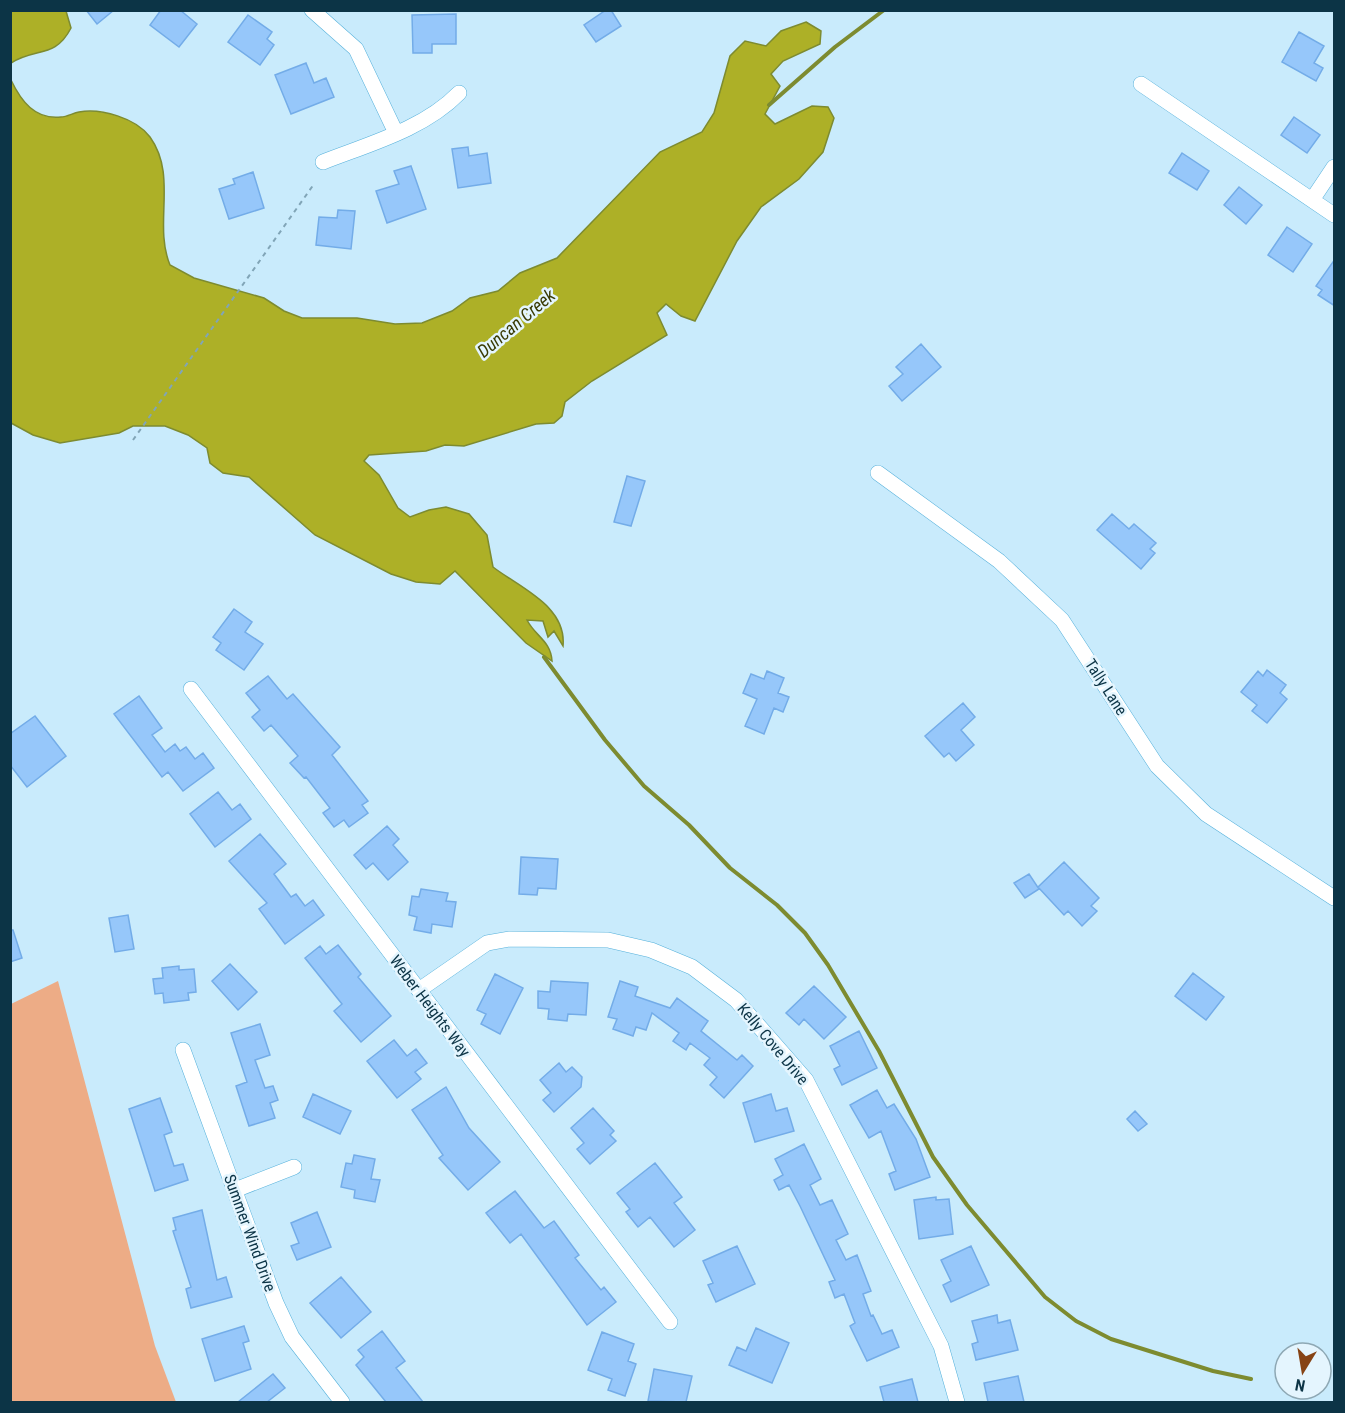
<svg xmlns="http://www.w3.org/2000/svg" width="1345" height="1413" font-family="'Roboto Condensed',sans-serif">
<style>
.green{fill:#edac86}
.water{fill:#adb027;stroke:#7d8b30;stroke-width:1.5}
.lines{fill:none;stroke-linecap:round;stroke-linejoin:round}
.stream{stroke:#7d8b30;stroke-width:4}
.building{fill:#96c7fa;stroke:#73ace8;stroke-width:1.5}
.minor-casing{stroke:#56b1db;stroke-width:16}
.path{stroke:#81a5b7;stroke-width:2;stroke-dasharray:4.5 4.5;stroke-linecap:butt}
.minor{stroke:#fff;stroke-width:15}
.labels{text-anchor:middle;dominant-baseline:central;stroke-width:5;stroke-linejoin:round;paint-order:stroke}
.street-label{font-size:16px;fill:#0c3446;stroke:#e4f5fe}
.water-label{font-size:18px;font-style:italic;fill:#3a3b04;stroke:#e4f5fe}
</style>
<rect width="100%" height="100%" fill="#c9ebfc"/>
<path class="green" d="M58,981l97,365 21,56h-165v-398z"/>
<path class="water" d="M11,10l55,1 5,17c-16,31 -35,19 -60,35z
M806,22l15,9 -1,13 -37,17 -12,13 9,12 -15,28 10,10 37,-18 16,1 6,11 -11,34 -24,27 -38,28 -24,34 -42,80 -14,-5 -15,-12 -9,9 10,22 -75,46 -27,21 -3,14 -8,7 -18,1 -72,22 -19,-1 -19,6 -57,4 -5,6 15,14 19,33 12,9 19,-7 17,-3 23,7 18,21 6,32c27,21 74,39 70,79l-9,-15 -6,6 -5,-16 -16,-1c8,16 24,21 25,41l-26,-18 -71,-72 -15,13 -24,-2 -25,-8 -76,-39 -66,-58 -26,-4 -13,-10 -3,-15 -19,-13 -23,-9h-32l-14,7 -59,10 -27,-8 -22,-12v-343c10,21 24,40 50,37 6,0 12,-4 18,-5 22,-4 57,6 71,25 28,39 3,87 20,128l24,13 70,20 20,13 18,7h55l38,6 27,-1 30,-12 18,-13 28,-7 22,-18 37,-15 103,-106 42,-20 12,-19 16,-57 15,-15 21,5 15,-15z"/>
<g class="lines">
<path class="stream" d="M769,105l66,-58 49,-37
M544,657l61,83 39,46 45,39 41,43 47,37 28,28 23,32 51,86 54,106 34,48 78,92 31,24 35,18 102,32 38,8"/>
</g>
<path class="building" d="M86,10h28l-17,14z
M161,10h19l17,14 -18,23 -29,-22z
M606,10h5l10,16 -25,16 -12,-17z
M456,14v30h-24v9h-19l-1,-38z
M248,15l24,17 -5,7 7,6 -14,20 -32,-23z
M1299,32l25,14 -10,17 9,5 -7,13 -34,-19z
M306,63l8,20 12,-5 8,19 -43,17 -16,-39z
M1294,117l26,18 -13,18 -26,-18z
M468,147l1,9 18,-3 4,30 -33,5 -6,-39z
M1182,153l27,18 -12,19 -28,-17z
M411,166l15,43 -39,14 -11,-32 23,-7 -5,-13z
M253,172l11,36 -35,11 -10,-30 16,-5 -2,-5z
M1239,187l23,18 -16,19 -22,-19z
M338,210l17,1 -4,38 -35,-4 3,-28 18,1z
M1287,227l25,17 -19,28 -25,-17z
M1335,259v47l-17,-11 4,-5 -6,-4z
M921,344l20,23 -39,34 -13,-15 14,-12 -7,-7z
M627,476l18,5 -14,45 -17,-4z
M1112,514l17,15 5,-5 22,19 -6,6 5,4 -14,16 -44,-39z
M234,609l18,13 -7,10 18,12 -19,26 -28,-20 5,-7 -8,-6z
M1267,670l19,15 -6,8 7,6 -20,24 -15,-12 5,-6 -16,-13 17,-21 5,5z
M767,671l17,7 -6,15 11,4 -6,15 -9,-4 -10,26 -19,-8 12,-27 -14,-6 8,-19 13,5z
M268,676l19,23 6,-5 47,53 -8,8 36,46 -6,4 6,8 -19,14 -5,-7 -10,7 -11,-14 7,-5 -24,-31 -2,1 -14,-15 8,-7 -27,-31 -7,6 -12,-14 8,-7 -14,-17z
M139,696l23,32 -10,7 13,17 10,-8 5,7 6,-4 9,12 8,-6 11,15 -31,23 -15,-19 -6,5 -48,-63z
M963,703l12,14 -14,13 13,15 -18,16 -7,-8 -5,4 -19,-21z
M35,716l31,40 -39,31 -17,-22v-31z
M218,792l14,18 8,-6 11,15 -36,28 -25,-33z
M387,826l12,13 -6,6 15,17 -20,18 -15,-17 -7,6 -12,-14z
M260,834l26,30 -12,10 17,23 5,-3 9,12 8,-6 11,15 -39,29 -26,-35 8,-6 -38,-42z
M521,857l37,2 -2,30 -18,-1 -1,7 -18,-1z
M1064,862l35,36 -8,8 6,5 -15,15 -14,-15 -4,4 -26,-28z
M1029,874l10,15 -14,9 -11,-15z
M421,889l27,4 -2,8 10,1 -4,25 -20,-3 -1,9 -17,-3 3,-13 -8,-2 3,-19 7,1z
M128,915l6,34 -19,3 -6,-34z
M10,930h3l9,28 -12,4z
M338,945l23,29 -3,3 33,39 -30,26 -27,-31 8,-7 -37,-46 15,-12 6,8z
M230,964l27,28 -19,18 -26,-29z
M179,966v4l15,-1 2,23 -8,1 1,7 -25,3 -1,-10 -8,1 -2,-15 10,-1 -1,-10z
M1193,973l31,24 -18,23 -31,-24z
M495,974l28,14 -23,46 -19,-10 5,-10 -9,-4z
M551,981l37,2 -2,32 -18,-1 -1,7 -19,-2 1,-10 -11,-1v-17l12,1z
M620,981l18,6 -3,9 35,12 7,-10 31,23 -7,10 36,29 5,-5 11,11 -29,32 -14,-13 7,-8 -13,-12 6,-7 -20,-15 -4,7 -13,-9 6,-8 -27,-20 -6,17 -10,-3 -3,9 -20,-7 4,-10 -9,-2z
M814,986l32,31 -22,22 -20,-20 -5,6 -13,-12z
M260,1024l10,31 -15,5 10,28 8,-2 5,14 -8,3 5,15 -26,8 -13,-40 11,-4 -16,-49z
M859,1031l18,37 -35,17 -8,-16 6,-3 -10,-20z
M394,1040l13,16 9,-7 11,14 -12,9 6,7 -24,19 -30,-37z
M559,1063l7,9 6,-5 10,10 -1,10 -27,25 -11,-12 8,-7 -11,-13z
M446,1087l23,41 31,34 -32,28 -29,-32 4,-3 -31,-45z
M877,1090l10,18 7,-4 22,35 14,38 -35,13 -6,-16 7,-3 -15,-40 -12,7 -19,-33z
M313,1094l38,17 -11,23 -37,-17z
M771,1094l5,17 11,-3 7,23 -39,11 -12,-39z
M160,1098l12,34 -8,3 10,31 9,-2 5,16 -33,11 -26,-82z
M593,1108l21,23 -4,4 6,6 -26,23 -13,-15 7,-6 -13,-15z
M1135,1111l12,13 -9,7 -11,-12z
M804,1144l17,35 -11,6 10,20 12,-5 16,34 -12,6 10,20 11,-5 14,36 -8,3 8,22 2,-1 9,19 10,-4 7,17 -32,14 -17,-35 5,-3 -11,-29 -9,4 -6,-16 6,-2 -35,-74 -11,-21 -10,5 -5,-10 9,-5 -8,-16z
M354,1155l21,4 -4,20 9,1 -5,22 -21,-4 1,-8 -14,-3 5,-24 6,1z
M655,1163l27,34 -8,6 21,27 -21,17 -24,-30 -12,10 -12,-15 4,-3 -13,-16z
M515,1191l29,37 10,-7 25,34 -4,3 26,32 3,-3 12,15 -29,23 -66,-91 -11,9 -24,-30z
M936,1197v3l13,-1 4,35 -34,5 -5,-39z
M202,1210l15,70 9,-3 6,20 -41,11 -5,-19 5,-2 -18,-56 3,-1 -3,-12z
M317,1212l14,35 -34,13 -6,-14 8,-3 -8,-20z
M737,1246l18,38 -39,18 -8,-17 5,-2 -10,-22z
M971,1246l18,39 -38,17 -8,-17 8,-4 -10,-21z
M341,1277l30,35 -30,26 -31,-35z
M997,1315l1,8 12,-3 8,30 -42,10 -4,-16 6,-2 -6,-21z
M244,1326l5,15 -6,2 8,26 -36,12 -13,-42z
M756,1328l33,15 -17,40 -43,-18 8,-18 9,4z
M382,1331l23,30 -9,7 27,34h-37l-30,-37 8,-8 -6,-7z
M602,1332l32,12 -6,17 8,3 -11,32 -17,-6 4,-11 -24,-9z
M654,1369l38,7 -6,26 -38,-1z
M273,1374l12,14 -18,14h-29z
M1018,1376l6,26h-36l-4,-19z
M912,1379l6,23h-34l-4,-15z"/>
<g class="lines">
<g class="minor-casing">
<path id="minor" d="M312,10l44,39 40,84
M1141,84l193,131
M323,162c46,-18 101,-33 136,-69
M1312,200l22,-33
M878,473l121,88 63,59 95,146 49,48 128,84
M191,689l479,633
M419,990l68,-47 23,-4 98,1 43,10 41,17 44,33 70,80 135,266 16,56
M183,1050l93,253 16,34 50,65
M235,1190l59,-23"/>
</g>
<path class="path" d="M133,440l181,-256"/>
<use href="#minor" class="minor"/>
</g>
<g class="labels">
<g class="street-label">
<text transform="translate(1106 687) rotate(57)">Tally Lane</text>
<text transform="translate(430 1006) rotate(53)">Weber Heights Way</text>
<text transform="translate(773 1044) rotate(50)">Kelly Cove Drive</text>
<text transform="translate(250 1233) rotate(70)">Summer Wind Drive</text>
</g>
<g class="water-label">
<text transform="translate(516 323) rotate(-40)">Duncan Creek</text>
</g>
</g>
<rect width="1345" height="1413" fill="none" stroke="#0c3446" stroke-width="24"/>
<g transform="translate(1303 1371) rotate(191)"><circle r="28" fill="#e4f5fe" stroke="#8ea8b4" stroke-width="1.5"/>
<path d="M0-4.5L10 22L0 15L-10 22Z" fill="#864315"/>
<text y="-9" font-size="16" font-weight="bold" text-anchor="middle" fill="#0c3446">N</text>
</g>
</svg>
